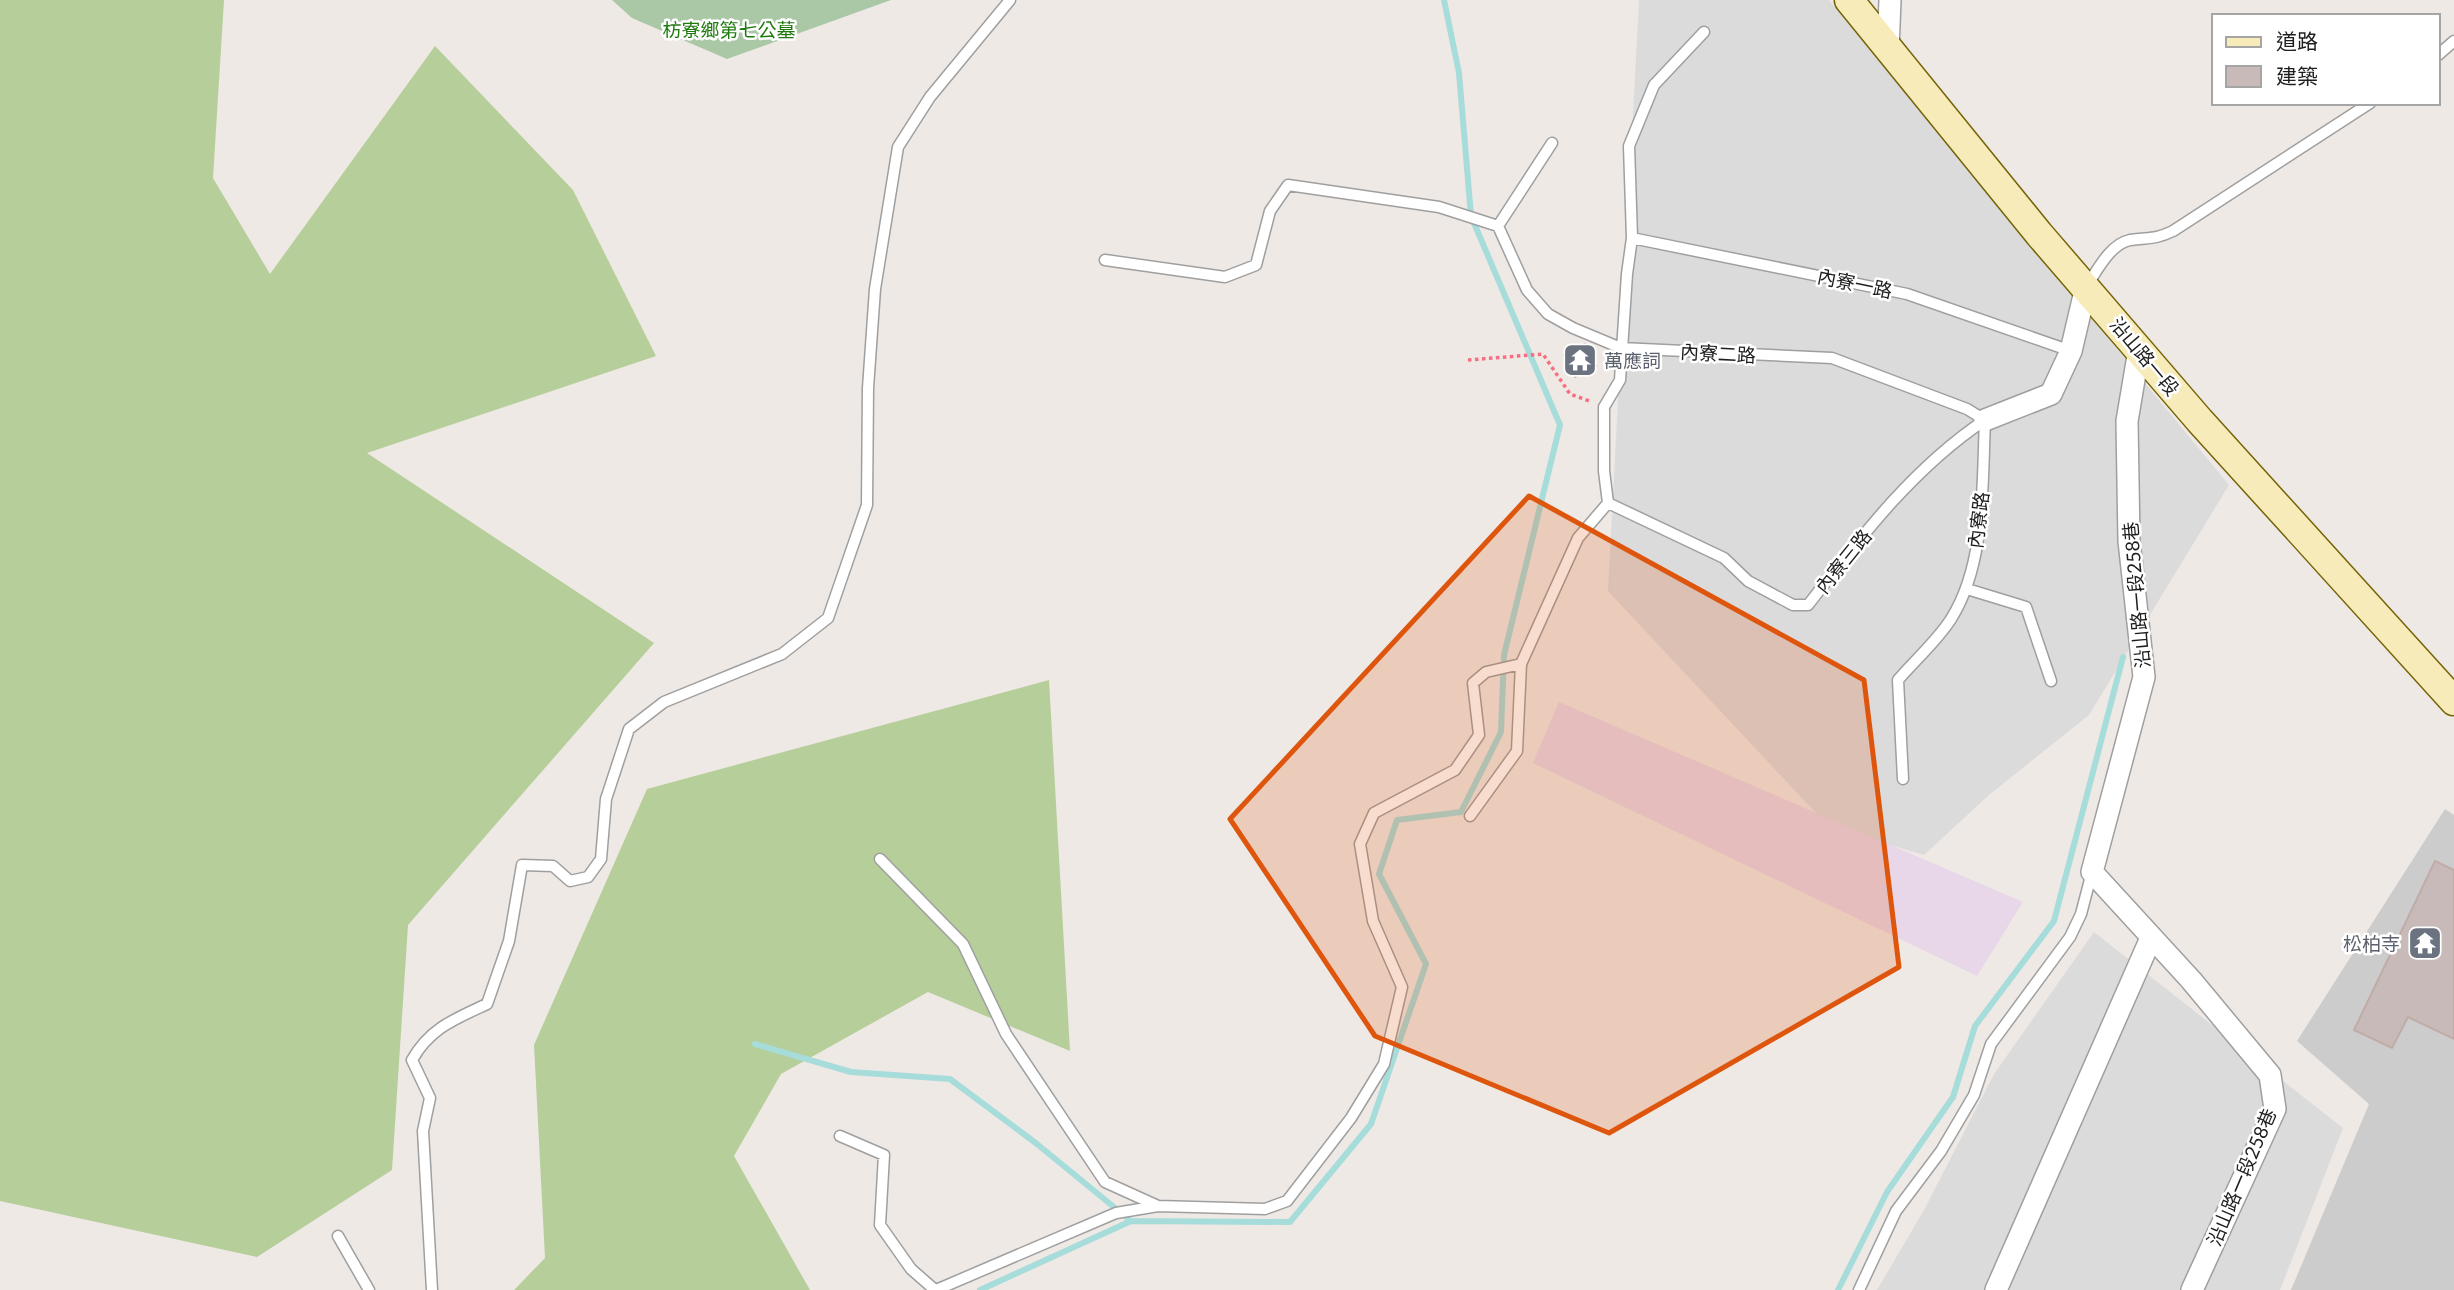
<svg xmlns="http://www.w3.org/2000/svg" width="2454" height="1290" font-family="Lato,'Noto Sans TC',sans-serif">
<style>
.residential{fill:#dcdbdc}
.industrial{fill:#e7d7e8}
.religious{fill:#ccc}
.forest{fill:#b6ce9a}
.cemetery{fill:#aac7a6}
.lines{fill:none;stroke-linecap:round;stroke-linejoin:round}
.stream{stroke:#a6dcda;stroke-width:6}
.building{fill:#c7bab8;stroke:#c0aca7;stroke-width:2}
.lane-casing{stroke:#9f9f9f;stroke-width:13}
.street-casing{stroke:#9f9f9f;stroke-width:24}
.secondary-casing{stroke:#746407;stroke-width:31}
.path{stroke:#f76e82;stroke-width:3.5;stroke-dasharray:3.5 3.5;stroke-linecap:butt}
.lane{stroke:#fff;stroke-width:10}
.street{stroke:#fff;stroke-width:21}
.secondary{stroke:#f8ebba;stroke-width:28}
.marked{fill:#de560d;fill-opacity:0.2;stroke:#de560d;stroke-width:5;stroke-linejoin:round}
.labels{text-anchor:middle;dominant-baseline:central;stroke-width:5;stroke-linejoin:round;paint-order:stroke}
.park-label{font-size:19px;fill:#207b0e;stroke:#fff}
.street-label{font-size:19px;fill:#1e1e1e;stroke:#fff}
.worship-label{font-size:19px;fill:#5b616d;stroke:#fff;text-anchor:start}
</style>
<rect width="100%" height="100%" fill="#efe9e5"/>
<path class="residential" d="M1639,0h190l400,485 -140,230 -100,80 -65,60 -95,-28 -221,-236z
M2094,932l249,196 -63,162h-403l47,-80 70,-136z"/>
<path class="industrial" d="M1559,702l464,200 -46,74 -444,-213z"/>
<path class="religious" d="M2445,809l9,6v475h-163l78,-186 -72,-63z"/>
<path class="forest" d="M0,0h224l-11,178 57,96 165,-228 138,144 83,166 -289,97 287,190 -246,282 -16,245 -135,87 -257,-56z
M1049,680l21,371 -142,-59 -147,82 -47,82 76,134h-296l31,-32 -11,-213 113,-256z"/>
<path class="cemetery" d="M612,0h279l-164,59 -95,-41z"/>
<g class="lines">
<path class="stream" d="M755,1044l96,28 99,7 87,65 94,77
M980,1290l151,-69 159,1 81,-98 55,-160 -47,-90 18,-54 64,-8 40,-80 3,-77 56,-230 -89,-209 -12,-143 -15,-73
M1838,1290l49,-98 66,-95 22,-71 79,-105 69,-264"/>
</g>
<path class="building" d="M1585,344l11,22 -21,11 -11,-22z
M2435,861l19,9v169l-46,-22 -16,31 -38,-18z"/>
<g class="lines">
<g class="lane-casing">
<path id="lane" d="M2438,55l16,-14
M1498,226l29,64 21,24 25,14 48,20 211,10 135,51 18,11
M1632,238l275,56 164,57
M1105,260l120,17 31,-12 14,-54 18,-26 151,22 59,19 54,-83
M2086,287c11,-16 24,-43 44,-47 19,-3 24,0 43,-9l197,-128
M1608,503l116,55 24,23 45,24h15c52,-67 105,-137 177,-185
M1967,589l59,18 25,74
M1903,779l-5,-99c17,-20 39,-39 53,-61 35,-55 31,-135 34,-199
M1470,816l47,-65 4,-87 57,-126 30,-35 -4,-32v-64l16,-27 7,-106 5,-36 -3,-92 25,-61 50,-53
M880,859l83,85 43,90 99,148 53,24
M840,1136l44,19 -4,70 31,44 24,21
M338,1236l31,54
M432,1290l-9,-159 7,-33 -18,-38c18,-32 43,-41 75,-56l22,-63 13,-76 31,1 17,15 18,-4 13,-18 5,-60 23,-70 35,-27 118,-48 46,-36 39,-113 1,-117 7,-99 23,-142 32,-50 80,-97
M936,1290l180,-77 42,-7 107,3 22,-8 64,-83 33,-54 18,-77 -29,-66 -13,-77 14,-31 81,-43 24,-35 -6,-52 13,-11 35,-8
M1859,1290l37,-79 45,-60 33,-56 17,-51 79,-107 11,-23 11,-42"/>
</g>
<g class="street-casing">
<path id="street" d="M1888,50l2,-50
M2139,350l-12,71 2,120 15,136 -52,195 99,108 79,95 5,34 -83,181
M1985,420l66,-26 20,-43 15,-64
M1996,1290l155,-352"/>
</g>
<g class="secondary-casing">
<path id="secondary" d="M1849,0l190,234 161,187 254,280"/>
</g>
<path class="path" d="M1468,360l75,-6 27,40 22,8"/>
<use href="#lane" class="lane"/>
<use href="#street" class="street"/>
<use href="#secondary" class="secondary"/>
</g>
<path class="marked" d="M1529,496l335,184 35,287 -290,166 -234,-97 -145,-217z"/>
<defs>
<g id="temple-square" transform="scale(1.75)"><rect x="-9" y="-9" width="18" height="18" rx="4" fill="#6b7280" stroke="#fff"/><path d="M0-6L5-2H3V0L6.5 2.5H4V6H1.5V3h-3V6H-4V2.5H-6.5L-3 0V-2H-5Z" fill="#fff"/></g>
</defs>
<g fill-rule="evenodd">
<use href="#temple-square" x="1580" y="360"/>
<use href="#temple-square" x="2425" y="943"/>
</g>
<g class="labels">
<g class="park-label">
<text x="729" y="29">枋寮鄉第七公墓</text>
</g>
<g class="street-label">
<text transform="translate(1855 283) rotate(12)">內寮一路</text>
<text transform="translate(1718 353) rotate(3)">內寮二路</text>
<text transform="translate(2145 356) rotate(50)">沿山路一段</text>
<text transform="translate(1978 520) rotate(-83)">內寮路</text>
<text transform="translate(1843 561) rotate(-51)">內寮三路</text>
<text transform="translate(2136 595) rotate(-95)">沿山路一段258巷</text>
<text transform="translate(2241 1177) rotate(-67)">沿山路一段258巷</text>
</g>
<g class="worship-label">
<text x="1604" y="360">萬應詞</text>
<text x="2400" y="943" text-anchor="end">松柏寺</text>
</g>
</g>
<rect x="2212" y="14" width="228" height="91" fill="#ffffff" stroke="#a5a5a5" stroke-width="2"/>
<rect x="2226" y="37" width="35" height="10" fill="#f8ebba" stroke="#a5a5a5" stroke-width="2"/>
<text x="2276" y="49" font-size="21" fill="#1e1e1e">道路</text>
<rect x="2226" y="66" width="35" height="21" fill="#c7bab8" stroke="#a5a5a5" stroke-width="2"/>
<text x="2276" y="84" font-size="21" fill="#1e1e1e">建築</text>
</svg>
